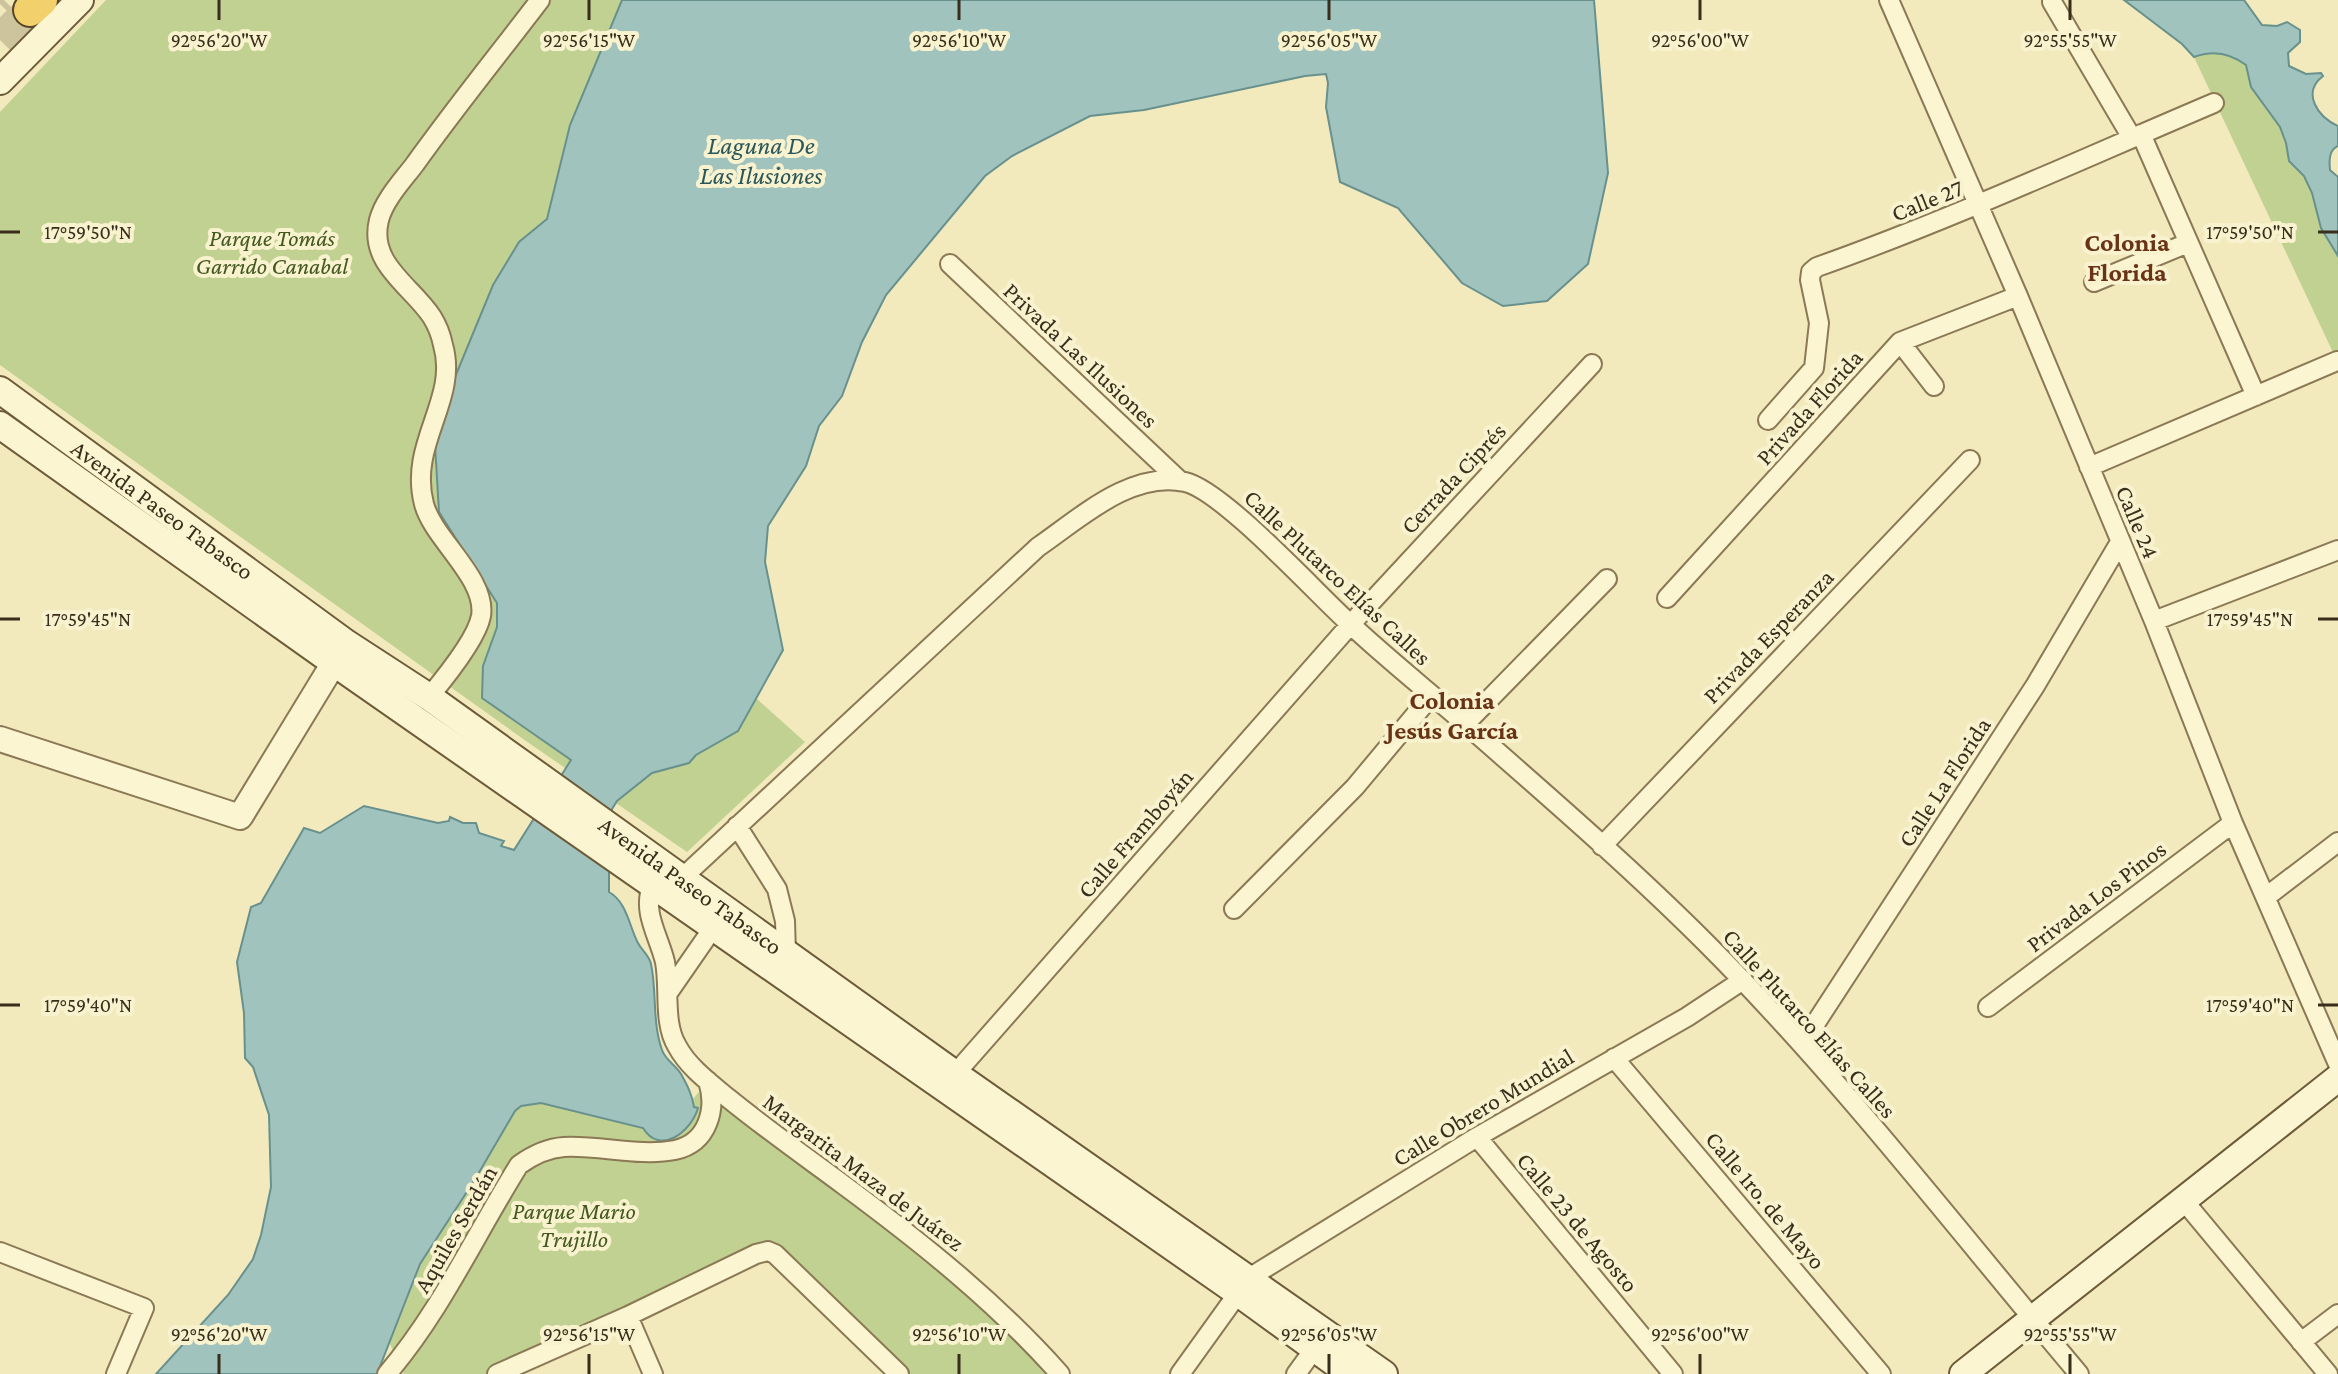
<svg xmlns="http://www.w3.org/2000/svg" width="2338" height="1374" font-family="'Crimson Pro',serif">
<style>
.green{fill:#c0d191}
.water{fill:#a1c3bd;stroke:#68918d;stroke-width:2}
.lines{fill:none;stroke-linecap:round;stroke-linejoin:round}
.trunk-tunnel{stroke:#cdc49d;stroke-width:32;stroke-dasharray:32 16;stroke-linecap:butt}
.minor-casing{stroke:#8b7955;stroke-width:22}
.tertiary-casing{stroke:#8b7955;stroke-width:28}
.secondary-casing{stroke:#6d5a38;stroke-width:30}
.trunk-casing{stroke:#58462a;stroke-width:36}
.minor{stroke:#fcf5d1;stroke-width:18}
.tertiary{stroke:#fcf5d1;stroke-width:24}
.secondary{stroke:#fcf5d1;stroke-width:26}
.trunk{stroke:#f2d06b;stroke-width:32}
.ticks{fill:none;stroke:#392e1b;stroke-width:3}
.labels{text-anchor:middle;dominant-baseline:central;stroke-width:8;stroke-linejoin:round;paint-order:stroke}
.street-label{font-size:24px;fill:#392e1b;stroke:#f8f2ce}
.park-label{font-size:24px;font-style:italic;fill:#42581f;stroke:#f8f2ce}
.water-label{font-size:26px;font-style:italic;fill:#29575b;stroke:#f8f2ce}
.neighbourhood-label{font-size:26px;font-weight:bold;fill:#6a3316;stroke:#f8f2ce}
.ticks-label{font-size:20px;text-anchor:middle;fill:#392e1b;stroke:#f8f2ce;stroke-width:8;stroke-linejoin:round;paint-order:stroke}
</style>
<rect width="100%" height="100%" fill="#f2e9bd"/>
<path class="green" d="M106,0h548l94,691 57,51 -118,110 -161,-111 -526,-376v-253z
M2211,51l24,6 11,8 5,22 29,40 6,16 3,18 15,15 34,80v107l-144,-306z
M708,1081l229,173 123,120h-161l-124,-120 -278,120h-93l-15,-32 30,-78 55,-83 41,-70 7,-5 19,-3 102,25 50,-29z"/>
<path class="water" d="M622,0h972l14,173 -20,91 -41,37 -44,5 -41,-23 -64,-75 -58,-26 -14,-75 2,-24 -2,-9 -21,2 -161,34 -54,6 -78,40 -27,20 -99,119 -24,47 -20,54 -23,30 -13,40 -38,60 -3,36 18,88 -45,81 -42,24 -7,8 -37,10 -35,28 -8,13v78c18,10 20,34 29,51 4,8 11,12 13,21 6,28 1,58 11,86 4,11 13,14 19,24 6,11 11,20 13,33l4,1c-7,24 -38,48 -55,20l-102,-25 -20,3 -6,5 -41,70 -54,83 -43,110h-221l72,-79 25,-36 8,-24 10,-48 -2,-72 -16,-48 -8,-9 -1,-45 -7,-51 14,-55 10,-4 43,-75 16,5 44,-27 74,17 11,-2 1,-4 13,6h13l3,10 25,8 -3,5 13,4 57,-90 -89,-62 1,-32 14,-39v-24l-58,-91 -5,-84 59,-143 26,-43 28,-23 23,-94z
M2124,0h120l18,25 15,1 10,-4 13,8v12l-12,11 1,13 17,8 15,-1 2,3c-22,17 -5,41 15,50v20c-9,4 -9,14 -8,24l8,7v79l-17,-28 -9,-35 -8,-17 -15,-15 -3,-18 -6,-16 -29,-40 -5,-22c-16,-12 -34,-15 -52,-8l-12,-13z"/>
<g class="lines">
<path class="trunk-tunnel" d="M0,4l4,-4
M0,40l30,-30"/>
<g class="minor-casing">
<path id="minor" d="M1889,0l129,296 136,325 79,202 105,241
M2052,2l80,136
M2141,134l115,262
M950,264l230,217
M2094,282l94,-39
M1900,342l34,44
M1768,420l46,-52 5,-45 -9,-43 1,-8 6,-5c135,-48 265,-108 397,-164
M2089,467l248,-106
M1667,598l233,-256 118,-46
M2154,621l184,-71
M429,697c15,-18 48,-59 52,-81 6,-38 -48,-77 -57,-112 -16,-61 35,-104 19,-159 -2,-10 -6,-20 -11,-28 -20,-31 -64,-53 -53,-97 5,-20 24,-40 36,-56 40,-56 83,-109 125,-164
M1465,724l142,-145
M737,826l40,63 8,32 1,32
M1602,846l368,-386
M681,879l357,-332c41,-28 93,-77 147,-65 37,8 130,110 163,140 38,36 80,69 120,104 81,71 163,142 239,218 134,134 250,286 372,430
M652,886c-10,27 7,50 13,76 5,27 -2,61 12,84 11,21 33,37 51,52 38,31 78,59 117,88 77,57 151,116 215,188
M2266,897l72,-55
M1234,909l121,-122 76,-91
M668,993l45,-65
M1988,1007l245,-184
M1802,1044l233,-358 85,-144
M1614,1058l267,316
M955,1074l395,-449 242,-261
M1477,1137l196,237
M2184,1201l144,173
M0,1252l144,56 -28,66
M628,1316l25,58
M2301,1342l37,-28
M387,1374c54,-63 88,-139 132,-209 14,-10 28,-17 45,-18 36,-2 75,10 111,3 33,-7 42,-41 33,-69
M497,1374l131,-58 128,-62 12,-3 7,3 124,120
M1180,1374l69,-96 228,-141 210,-120 56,-37
M1296,1374l19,-26"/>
</g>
<g class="tertiary-casing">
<path id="tertiary" d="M0,739l240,78 103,-169"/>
</g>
<g class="secondary-casing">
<g id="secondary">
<path d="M0,81l80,-81"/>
<path id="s1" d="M0,390l346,253 83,54 526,377 429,300"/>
<path d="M0,425l333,237 904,630 113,82"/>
<path d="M1963,1374l375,-296"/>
</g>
</g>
<g class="trunk-casing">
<path id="trunk" d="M30,10l11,-10"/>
</g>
<use href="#minor" class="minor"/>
<use href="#tertiary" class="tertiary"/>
<use href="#secondary" class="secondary"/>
<use href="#trunk" class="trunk"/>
</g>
<path class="ticks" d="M219,0v20M589,0v20M959,0v20M1329,0v20M1700,0v20M2070,0v20M0,232h20M2318,232h20M0,619h20M2318,619h20M0,1005h20M2318,1005h20M219,1354v20M589,1354v20M959,1354v20M1329,1354v20M1700,1354v20M2070,1354v20"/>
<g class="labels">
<g class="street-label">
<text transform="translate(1927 200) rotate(-22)">Calle 27</text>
<text transform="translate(1081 355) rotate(43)">Privada Las Ilusiones</text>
<text transform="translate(1809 407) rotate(-48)">Privada Florida</text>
<text transform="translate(1453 478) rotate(-47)">Cerrada Ciprés</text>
<text stroke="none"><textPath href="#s1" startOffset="202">Avenida Paseo Tabasco</textPath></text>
<text transform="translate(2138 522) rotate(67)">Calle 24</text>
<text transform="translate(1338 577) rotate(43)">Calle Plutarco Elías Calles</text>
<text transform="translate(1768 636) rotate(-46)">Privada Esperanza</text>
<text transform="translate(1944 782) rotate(-57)">Calle La Florida</text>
<text transform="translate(1135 833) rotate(-49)">Calle Framboyán</text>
<text stroke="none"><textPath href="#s1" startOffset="850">Avenida Paseo Tabasco</textPath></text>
<text transform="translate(2096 896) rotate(-37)">Privada Los Pinos</text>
<text transform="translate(1810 1023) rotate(48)">Calle Plutarco Elías Calles</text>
<text transform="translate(1483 1107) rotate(-31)">Calle Obrero Mundial</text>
<text transform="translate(864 1172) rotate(37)">Margarita Maza de Juárez</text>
<text transform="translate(1766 1200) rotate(50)">Calle 1ro. de Mayo</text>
<text transform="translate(1578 1222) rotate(50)">Calle 23 de Agosto</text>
<text transform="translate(455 1229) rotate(-60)">Aquiles Serdán</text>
</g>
<g class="park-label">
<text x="272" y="237">Parque Tomás<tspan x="272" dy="28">Garrido Canabal</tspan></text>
<text x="574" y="1210">Parque Mario<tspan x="574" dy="28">Trujillo</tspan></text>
</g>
<g class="water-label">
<text x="761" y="145">Laguna De<tspan x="761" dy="30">Las Ilusiones</tspan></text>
</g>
<g class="neighbourhood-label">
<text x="2127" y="242">Colonia<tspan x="2127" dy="30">Florida</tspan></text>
<text x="1452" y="700">Colonia<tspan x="1452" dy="30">Jesús García</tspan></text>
</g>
</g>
<g class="ticks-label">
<text x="219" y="47">92°56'20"W</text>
<text x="589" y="47">92°56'15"W</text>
<text x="959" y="47">92°56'10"W</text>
<text x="1329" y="47">92°56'05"W</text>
<text x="1700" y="47">92°56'00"W</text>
<text x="2070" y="47">92°55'55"W</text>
<text x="88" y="239">17°59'50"N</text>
<text x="2250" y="239">17°59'50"N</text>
<text x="88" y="626">17°59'45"N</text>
<text x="2250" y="626">17°59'45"N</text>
<text x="88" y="1012">17°59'40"N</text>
<text x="2250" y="1012">17°59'40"N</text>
<text x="219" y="1341">92°56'20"W</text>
<text x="589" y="1341">92°56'15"W</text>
<text x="959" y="1341">92°56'10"W</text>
<text x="1329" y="1341">92°56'05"W</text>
<text x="1700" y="1341">92°56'00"W</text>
<text x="2070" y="1341">92°55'55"W</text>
</g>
</svg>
